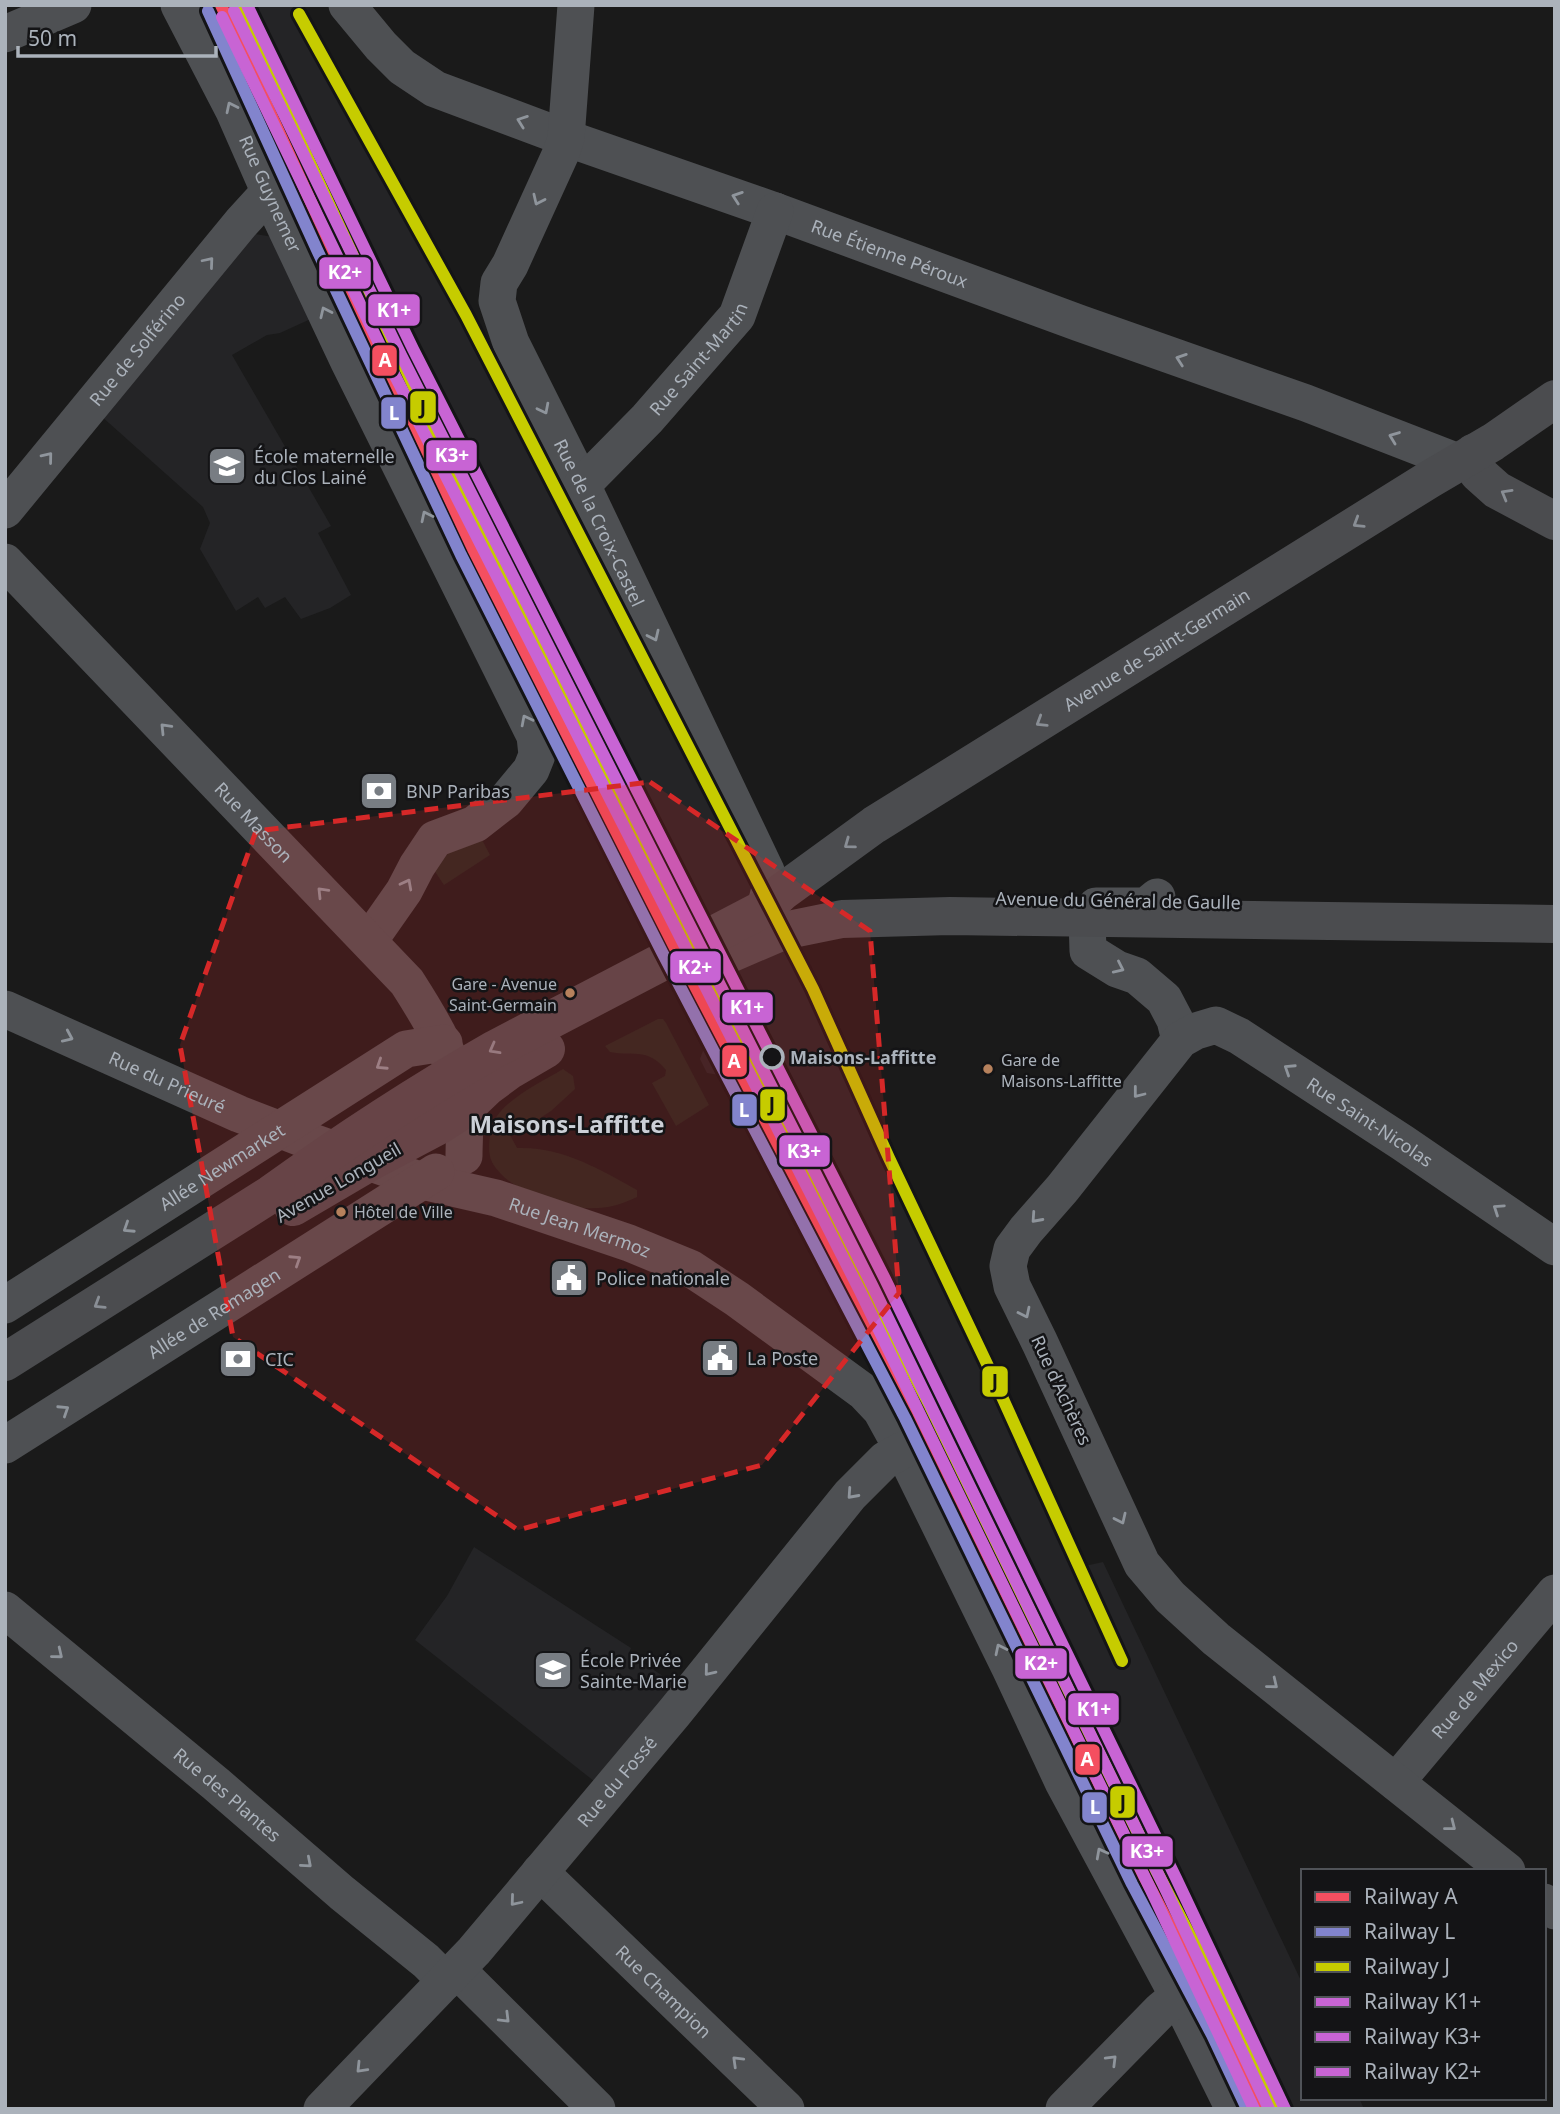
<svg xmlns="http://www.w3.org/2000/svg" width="1560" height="2114" font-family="'Noto Sans',sans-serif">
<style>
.built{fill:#242426}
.green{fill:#202720}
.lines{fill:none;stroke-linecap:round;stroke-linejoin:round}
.minor{stroke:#4e5053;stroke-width:37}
.major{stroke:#4b4c4f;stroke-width:38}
.rail-1-casing{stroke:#141416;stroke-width:18}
.rail-2-casing{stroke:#141416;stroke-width:18}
.rail-3-casing{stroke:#141416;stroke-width:18}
.rail-4-casing{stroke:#141416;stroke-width:18}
.rail-5-casing{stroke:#141416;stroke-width:18}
.rail-6-casing{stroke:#141416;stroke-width:18}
.rail-1{stroke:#f44f60;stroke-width:12}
.rail-2{stroke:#8284cd;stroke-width:12}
.rail-3{stroke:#c6cc00;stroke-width:12}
.rail-4{stroke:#c864d4;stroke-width:12}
.rail-5{stroke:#c864d4;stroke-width:12}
.rail-6{stroke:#c864d4;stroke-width:12}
.oneway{stroke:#8f959c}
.oneway2{stroke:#898e95}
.marked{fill:#d62828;fill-opacity:0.2;stroke:#d62828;stroke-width:5;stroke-dasharray:14 9;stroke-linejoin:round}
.bus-dot{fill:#b6815c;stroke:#141416;stroke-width:2.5}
.stop-dot{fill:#141416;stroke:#abb2bb;stroke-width:3.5}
.labels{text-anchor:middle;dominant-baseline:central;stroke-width:5;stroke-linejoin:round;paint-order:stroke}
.bus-label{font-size:16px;fill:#abb2bb;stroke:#141416;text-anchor:start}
.street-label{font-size:18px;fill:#abb2bb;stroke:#141416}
.poi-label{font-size:18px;fill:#abb2bb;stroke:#141416;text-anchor:start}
.stop-label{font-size:18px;font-weight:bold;fill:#abb2bb;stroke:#141416;text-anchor:start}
.district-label{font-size:24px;font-weight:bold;fill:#ccd0d7;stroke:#141416}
.line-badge{stroke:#141416;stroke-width:2.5}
.badge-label{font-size:19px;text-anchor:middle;font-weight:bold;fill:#fff}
.pale-badge-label{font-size:19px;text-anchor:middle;font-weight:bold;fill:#111}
</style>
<rect width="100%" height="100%" fill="#1a1a1a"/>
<path class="built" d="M201,5h98l447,863 339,698 18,-4 200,423v113h56l5,11h-114l-357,-715 -167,-318 -19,-3 -7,-14 7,-19 -59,-109 -54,-115 -143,-281z
M255,234l18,3 42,80 -35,16 -13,2 -35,20 99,171 -13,7 33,62 -21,13 -29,11 -16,-22 -20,11 -7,-11 -22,14 -36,-62 10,-26 -7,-16 -103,-92z
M474,1547l157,101 -2,5 50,34 -80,98 -184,-145 32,-44z"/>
<path class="green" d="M479,834l11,21 -46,30 -14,-21z
M658,1019h5l3,4 43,82 -33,21 -24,-43 13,-7 1,-6c-19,-23 -31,-13 -56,-18l-5,-6z
M563,1069l10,7 2,13 -24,22 -23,15 -18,9 7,13c44,-2 83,21 120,42v7c-19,9 -31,12 -52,11 -28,0 -79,-19 -93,-46 -4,-8 -3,-18 -2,-26 1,-7 3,-15 7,-20 13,-19 46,-35 66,-47z"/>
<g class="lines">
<g class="minor">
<path id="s1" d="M179,5l55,106 47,107 68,144 186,374 2,19 -6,15 -25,30 -31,24 -40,15 -18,27 -13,25 -35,50"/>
<path id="s2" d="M347,5l34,41 21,21 33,22 131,49 209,73 304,112 227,80 152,59"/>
<path id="s3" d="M576,5l-10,133 -5,15 -51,112 -11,18 -2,18 14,42 71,142 184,386 5,14 -6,23"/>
<path d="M5,34l68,-29"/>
<path id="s4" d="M582,485l65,-66 90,-103 38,-105"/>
<path id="s5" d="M5,510l236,-287 29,-32"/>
<path id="s6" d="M5,562l402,420c25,39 48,77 56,124 3,16 1,34 1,50"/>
<path d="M1157,897l-11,9h-50l-9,12 1,33 29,18 20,7 27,23 11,21 5,20"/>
<path id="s7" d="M5,1009l234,105 65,25 118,42 74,17 133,45 61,25 47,31 127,93 17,18 22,40 107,218 53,114 115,214 56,113"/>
<path id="s8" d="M5,1305l401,-256 38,-6"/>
<path id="s9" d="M5,1445l431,-273"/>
<path id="s10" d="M5,1610l211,174 126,109 84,68 20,20"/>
<path id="s11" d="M1396,1782l159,-189"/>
<path id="s12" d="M1507,1871l-291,-232 -46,-42 -28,-33 -102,-221 -28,-57 -4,-20 4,-17 14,-19 36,-41 118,-149 16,-9 20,-6 23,11 164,107 152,104"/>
<path id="s13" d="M540,1872l246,237"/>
<path d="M1544,1902l11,9"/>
<path d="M457,1970l140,139"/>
<path id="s14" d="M322,2109l152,-158 200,-238 176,-218 35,-35 18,-10"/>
<path d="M1064,2109l97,-99 17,-14"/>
</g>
<g class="major">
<path d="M1473,453l5,20 19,17 58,31"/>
<path d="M711,962l72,-31 59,-12 108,-3 605,8"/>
<path d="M293,1207l75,-44 70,-37 26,-17 23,-22 23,-17 36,-21"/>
<path id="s15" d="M5,1362l266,-168c72,-52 147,-101 224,-145l270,-141 17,-16 92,-67 556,-346 63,-37 62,-43"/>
</g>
<g class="rail-1-casing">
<path id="rail-1" d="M221,5l110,241 142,303 201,397 244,466 227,466 79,151 39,80"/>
</g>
<g class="rail-2-casing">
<path id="rail-2" d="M208,11l110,241 143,303 201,397 243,466 227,466 80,151 35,74"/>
</g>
<g class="rail-3-casing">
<path id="rail-3" d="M237,5l249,538 200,397 244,466 227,466 79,151 40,80
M299,14l167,301 347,674 76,169 99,208 134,295"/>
</g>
<g class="rail-4-casing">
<path id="rail-4" d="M247,5l166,344 472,930 291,599 109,231"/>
</g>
<g class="rail-5-casing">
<path id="rail-5" d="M234,11l167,344 471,930 291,599 106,225"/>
</g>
<g class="rail-6-casing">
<path id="rail-6" d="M222,17l166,345 472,929 291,599 103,219"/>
</g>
<use href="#rail-1" class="rail-1"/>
<use href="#rail-2" class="rail-2"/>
<use href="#rail-3" class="rail-3"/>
<use href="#rail-4" class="rail-4"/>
<use href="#rail-5" class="rail-5"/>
<use href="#rail-6" class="rail-6"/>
</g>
<defs><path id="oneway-chevron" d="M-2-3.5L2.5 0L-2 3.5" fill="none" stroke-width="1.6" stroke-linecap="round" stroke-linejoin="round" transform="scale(1.75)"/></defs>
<g class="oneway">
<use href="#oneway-chevron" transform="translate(231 107) rotate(-116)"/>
<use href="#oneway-chevron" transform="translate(522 121) rotate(-160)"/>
<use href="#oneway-chevron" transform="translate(737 197) rotate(-161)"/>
<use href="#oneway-chevron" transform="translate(538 200) rotate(115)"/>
<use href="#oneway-chevron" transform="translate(209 262) rotate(-50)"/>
<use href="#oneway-chevron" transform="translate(325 312) rotate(-115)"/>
<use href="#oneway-chevron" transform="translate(1181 359) rotate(-161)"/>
<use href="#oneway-chevron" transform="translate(544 409) rotate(63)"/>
<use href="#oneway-chevron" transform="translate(1394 437) rotate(-159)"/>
<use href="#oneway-chevron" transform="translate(48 457) rotate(-51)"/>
<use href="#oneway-chevron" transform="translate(426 516) rotate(-116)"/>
<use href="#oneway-chevron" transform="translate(654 636) rotate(65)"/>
<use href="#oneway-chevron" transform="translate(526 720) rotate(-117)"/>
<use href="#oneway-chevron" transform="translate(165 728) rotate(-134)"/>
<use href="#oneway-chevron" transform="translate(407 884) rotate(-62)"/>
<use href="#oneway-chevron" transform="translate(322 892) rotate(-134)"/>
<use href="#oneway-chevron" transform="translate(1119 968) rotate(25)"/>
<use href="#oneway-chevron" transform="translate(68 1037) rotate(24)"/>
<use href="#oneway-chevron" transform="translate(381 1065) rotate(147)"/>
<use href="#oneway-chevron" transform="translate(1289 1069) rotate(-147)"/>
<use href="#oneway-chevron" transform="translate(1138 1093) rotate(128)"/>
<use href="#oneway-chevron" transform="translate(1498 1209) rotate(-146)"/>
<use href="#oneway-chevron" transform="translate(1036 1218) rotate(132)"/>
<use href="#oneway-chevron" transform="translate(128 1228) rotate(147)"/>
<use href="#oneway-chevron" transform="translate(296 1260) rotate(-33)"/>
<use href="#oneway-chevron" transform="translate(1025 1313) rotate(64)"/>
<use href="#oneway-chevron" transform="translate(64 1410) rotate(-33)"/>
<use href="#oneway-chevron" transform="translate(852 1494) rotate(132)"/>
<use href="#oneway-chevron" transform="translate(1121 1519) rotate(65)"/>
<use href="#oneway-chevron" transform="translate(1000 1649) rotate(-116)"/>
<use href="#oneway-chevron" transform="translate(58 1654) rotate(39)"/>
<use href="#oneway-chevron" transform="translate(709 1671) rotate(129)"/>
<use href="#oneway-chevron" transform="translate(1273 1684) rotate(39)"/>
<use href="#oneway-chevron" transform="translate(1451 1826) rotate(38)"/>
<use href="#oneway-chevron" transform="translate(1101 1853) rotate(-118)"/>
<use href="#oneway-chevron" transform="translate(307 1863) rotate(41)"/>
<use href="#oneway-chevron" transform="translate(515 1901) rotate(130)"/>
<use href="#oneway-chevron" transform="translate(505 2018) rotate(45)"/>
<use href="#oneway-chevron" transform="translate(1112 2060) rotate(-45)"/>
<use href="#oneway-chevron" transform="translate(737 2061) rotate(-136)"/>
<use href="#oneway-chevron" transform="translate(361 2068) rotate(134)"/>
</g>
<g class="oneway2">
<use href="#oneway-chevron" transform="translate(1506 494) rotate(-150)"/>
<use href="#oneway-chevron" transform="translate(1358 523) rotate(148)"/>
<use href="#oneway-chevron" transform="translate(1041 722) rotate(148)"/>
<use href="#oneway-chevron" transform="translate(849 844) rotate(144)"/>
<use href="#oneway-chevron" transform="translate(494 1049) rotate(151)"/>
<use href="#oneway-chevron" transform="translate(99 1304) rotate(148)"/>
</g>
<path class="marked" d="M650,782l220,149 29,362 -137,172 -244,65 -285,-193 -53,-292 76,-214z"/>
<defs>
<g id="school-square" transform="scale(2.0125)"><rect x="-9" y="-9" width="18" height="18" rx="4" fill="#787d83" stroke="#141416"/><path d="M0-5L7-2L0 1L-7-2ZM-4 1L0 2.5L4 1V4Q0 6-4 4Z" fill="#fff"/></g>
<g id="bank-square" transform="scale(2.0125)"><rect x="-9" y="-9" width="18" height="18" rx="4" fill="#787d83" stroke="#141416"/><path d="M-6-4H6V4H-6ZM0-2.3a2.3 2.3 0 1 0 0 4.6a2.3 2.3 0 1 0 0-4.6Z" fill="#fff"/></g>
<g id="civic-square" transform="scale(2.0125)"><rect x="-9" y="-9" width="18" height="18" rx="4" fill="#787d83" stroke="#141416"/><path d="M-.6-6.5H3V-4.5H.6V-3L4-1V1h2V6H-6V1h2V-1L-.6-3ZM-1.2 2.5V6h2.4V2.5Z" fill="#fff"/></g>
</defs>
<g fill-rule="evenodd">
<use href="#school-square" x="227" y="466"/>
<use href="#bank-square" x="379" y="791"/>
<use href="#civic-square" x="569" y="1278"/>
<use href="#civic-square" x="720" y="1358"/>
<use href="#bank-square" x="238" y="1359"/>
<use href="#school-square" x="553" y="1670"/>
</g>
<g class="bus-dot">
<circle cx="570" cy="993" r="6"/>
<circle cx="988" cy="1069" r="6"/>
<circle cx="341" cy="1212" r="6"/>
</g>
<circle class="stop-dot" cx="772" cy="1057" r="11"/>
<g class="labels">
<g class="bus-label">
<text x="557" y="984" text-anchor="end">Gare - Avenue<tspan x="557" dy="21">Saint-Germain</tspan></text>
<text x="1001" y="1060">Gare de<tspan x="1001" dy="21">Maisons-Laffitte</tspan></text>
<text x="354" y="1212">Hôtel de Ville</text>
</g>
<g class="street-label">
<text stroke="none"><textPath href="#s1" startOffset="210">Rue Guynemer</textPath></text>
<text stroke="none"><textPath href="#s2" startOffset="606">Rue Étienne Péroux</textPath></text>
<text stroke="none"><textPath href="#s5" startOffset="208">Rue de Solférino</textPath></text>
<text stroke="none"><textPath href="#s4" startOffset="172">Rue Saint-Martin</textPath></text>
<text stroke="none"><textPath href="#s3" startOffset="556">Rue de la Croix-Castel</textPath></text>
<text stroke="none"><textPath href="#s15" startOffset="1356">Avenue de Saint-Germain</textPath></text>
<text stroke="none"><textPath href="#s6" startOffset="360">Rue Masson</textPath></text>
<text transform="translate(1118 900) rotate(1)">Avenue du Général de Gaulle</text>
<text stroke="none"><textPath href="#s7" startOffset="178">Rue du Prieuré</textPath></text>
<text stroke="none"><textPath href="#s12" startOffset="1312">Rue Saint-Nicolas</textPath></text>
<text stroke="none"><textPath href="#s8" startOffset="257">Allée Newmarket</textPath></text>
<text transform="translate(338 1182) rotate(-30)">Avenue Longueil</text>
<text stroke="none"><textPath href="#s7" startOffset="616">Rue Jean Mermoz</textPath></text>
<text stroke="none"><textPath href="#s9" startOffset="247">Allée de Remagen</textPath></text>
<text transform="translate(1062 1390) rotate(65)">Rue d'Achères</text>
<text stroke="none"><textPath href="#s11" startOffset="122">Rue de Mexico</textPath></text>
<text stroke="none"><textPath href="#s14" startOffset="441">Rue du Fossé</textPath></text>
<text stroke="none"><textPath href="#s10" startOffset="289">Rue des Plantes</textPath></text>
<text stroke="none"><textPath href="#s13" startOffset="172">Rue Champion</textPath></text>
</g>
<g class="poi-label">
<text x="254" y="456">École maternelle<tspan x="254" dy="21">du Clos Lainé</tspan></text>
<text x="406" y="791">BNP Paribas</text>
<text x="596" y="1278">Police nationale</text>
<text x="747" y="1358">La Poste</text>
<text x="265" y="1359">CIC</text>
<text x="580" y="1660">École Privée<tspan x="580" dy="21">Sainte-Marie</tspan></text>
</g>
<g class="stop-label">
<text x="790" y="1057">Maisons-Laffitte</text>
</g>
<g class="district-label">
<text x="567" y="1123">Maisons-Laffitte</text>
</g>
</g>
<g class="line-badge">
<rect x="318" y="256" width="54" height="34" rx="7" fill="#c864d4"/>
<rect x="367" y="293" width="54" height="34" rx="7" fill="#c864d4"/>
<rect x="371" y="344" width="27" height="33" rx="7" fill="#f44f60"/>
<rect x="409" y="390" width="28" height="34" rx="7" fill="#c6cc00"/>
<rect x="380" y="396" width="27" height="34" rx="7" fill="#8284cd"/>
<rect x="425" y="439" width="53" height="33" rx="7" fill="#c864d4"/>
<rect x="669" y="950" width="53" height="34" rx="7" fill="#c864d4"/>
<rect x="721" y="991" width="53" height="33" rx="7" fill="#c864d4"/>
<rect x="721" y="1044" width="27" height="34" rx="7" fill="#f44f60"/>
<rect x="759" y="1088" width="27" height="34" rx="7" fill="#c6cc00"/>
<rect x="731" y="1093" width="27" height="34" rx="7" fill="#8284cd"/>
<rect x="778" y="1134" width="53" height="34" rx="7" fill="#c864d4"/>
<rect x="981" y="1365" width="28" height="33" rx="7" fill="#c6cc00"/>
<rect x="1014" y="1647" width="54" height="33" rx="7" fill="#c864d4"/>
<rect x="1067" y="1692" width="53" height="34" rx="7" fill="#c864d4"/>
<rect x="1074" y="1743" width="27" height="33" rx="7" fill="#f44f60"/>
<rect x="1109" y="1785" width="27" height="34" rx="7" fill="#c6cc00"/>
<rect x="1081" y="1791" width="27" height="33" rx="7" fill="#8284cd"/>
<rect x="1121" y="1835" width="53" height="33" rx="7" fill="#c864d4"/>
</g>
<g class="badge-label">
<text x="345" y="279">K2+</text>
<text x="394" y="317">K1+</text>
<text x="385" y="367">A</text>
<text x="394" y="420">L</text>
<text x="452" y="462">K3+</text>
<text x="695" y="974">K2+</text>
<text x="747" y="1014">K1+</text>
<text x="734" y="1068">A</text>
<text x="744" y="1117">L</text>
<text x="804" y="1158">K3+</text>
<text x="1041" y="1670">K2+</text>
<text x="1094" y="1716">K1+</text>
<text x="1087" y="1766">A</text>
<text x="1095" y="1814">L</text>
<text x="1147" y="1858">K3+</text>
</g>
<g class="pale-badge-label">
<text x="423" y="414">J</text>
<text x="772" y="1111">J</text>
<text x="995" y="1388">J</text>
<text x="1123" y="1809">J</text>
</g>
<rect width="1560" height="2114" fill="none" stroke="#abb2bb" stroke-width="14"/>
<rect x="1301" y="1869" width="245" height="231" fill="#141416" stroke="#505358" stroke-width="2"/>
<rect x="1315" y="1892" width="35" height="10" fill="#f44f60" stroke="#505358" stroke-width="2"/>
<text x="1364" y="1904" font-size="21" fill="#abb2bb">Railway A</text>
<rect x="1315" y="1927" width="35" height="10" fill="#8284cd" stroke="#505358" stroke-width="2"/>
<text x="1364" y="1939" font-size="21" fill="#abb2bb">Railway L</text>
<rect x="1315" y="1962" width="35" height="10" fill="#c6cc00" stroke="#505358" stroke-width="2"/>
<text x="1364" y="1974" font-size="21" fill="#abb2bb">Railway J</text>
<rect x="1315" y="1997" width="35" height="10" fill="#c864d4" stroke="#505358" stroke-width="2"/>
<text x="1364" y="2009" font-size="21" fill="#abb2bb">Railway K1+</text>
<rect x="1315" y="2032" width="35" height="10" fill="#c864d4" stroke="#505358" stroke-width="2"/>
<text x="1364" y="2044" font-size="21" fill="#abb2bb">Railway K3+</text>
<rect x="1315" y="2067" width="35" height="10" fill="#c864d4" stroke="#505358" stroke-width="2"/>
<text x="1364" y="2079" font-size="21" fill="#abb2bb">Railway K2+</text>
<path d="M18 46v10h198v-10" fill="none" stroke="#abb2bb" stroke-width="3.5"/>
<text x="28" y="46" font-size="21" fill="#abb2bb" stroke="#141416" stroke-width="5" paint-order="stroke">50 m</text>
</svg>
